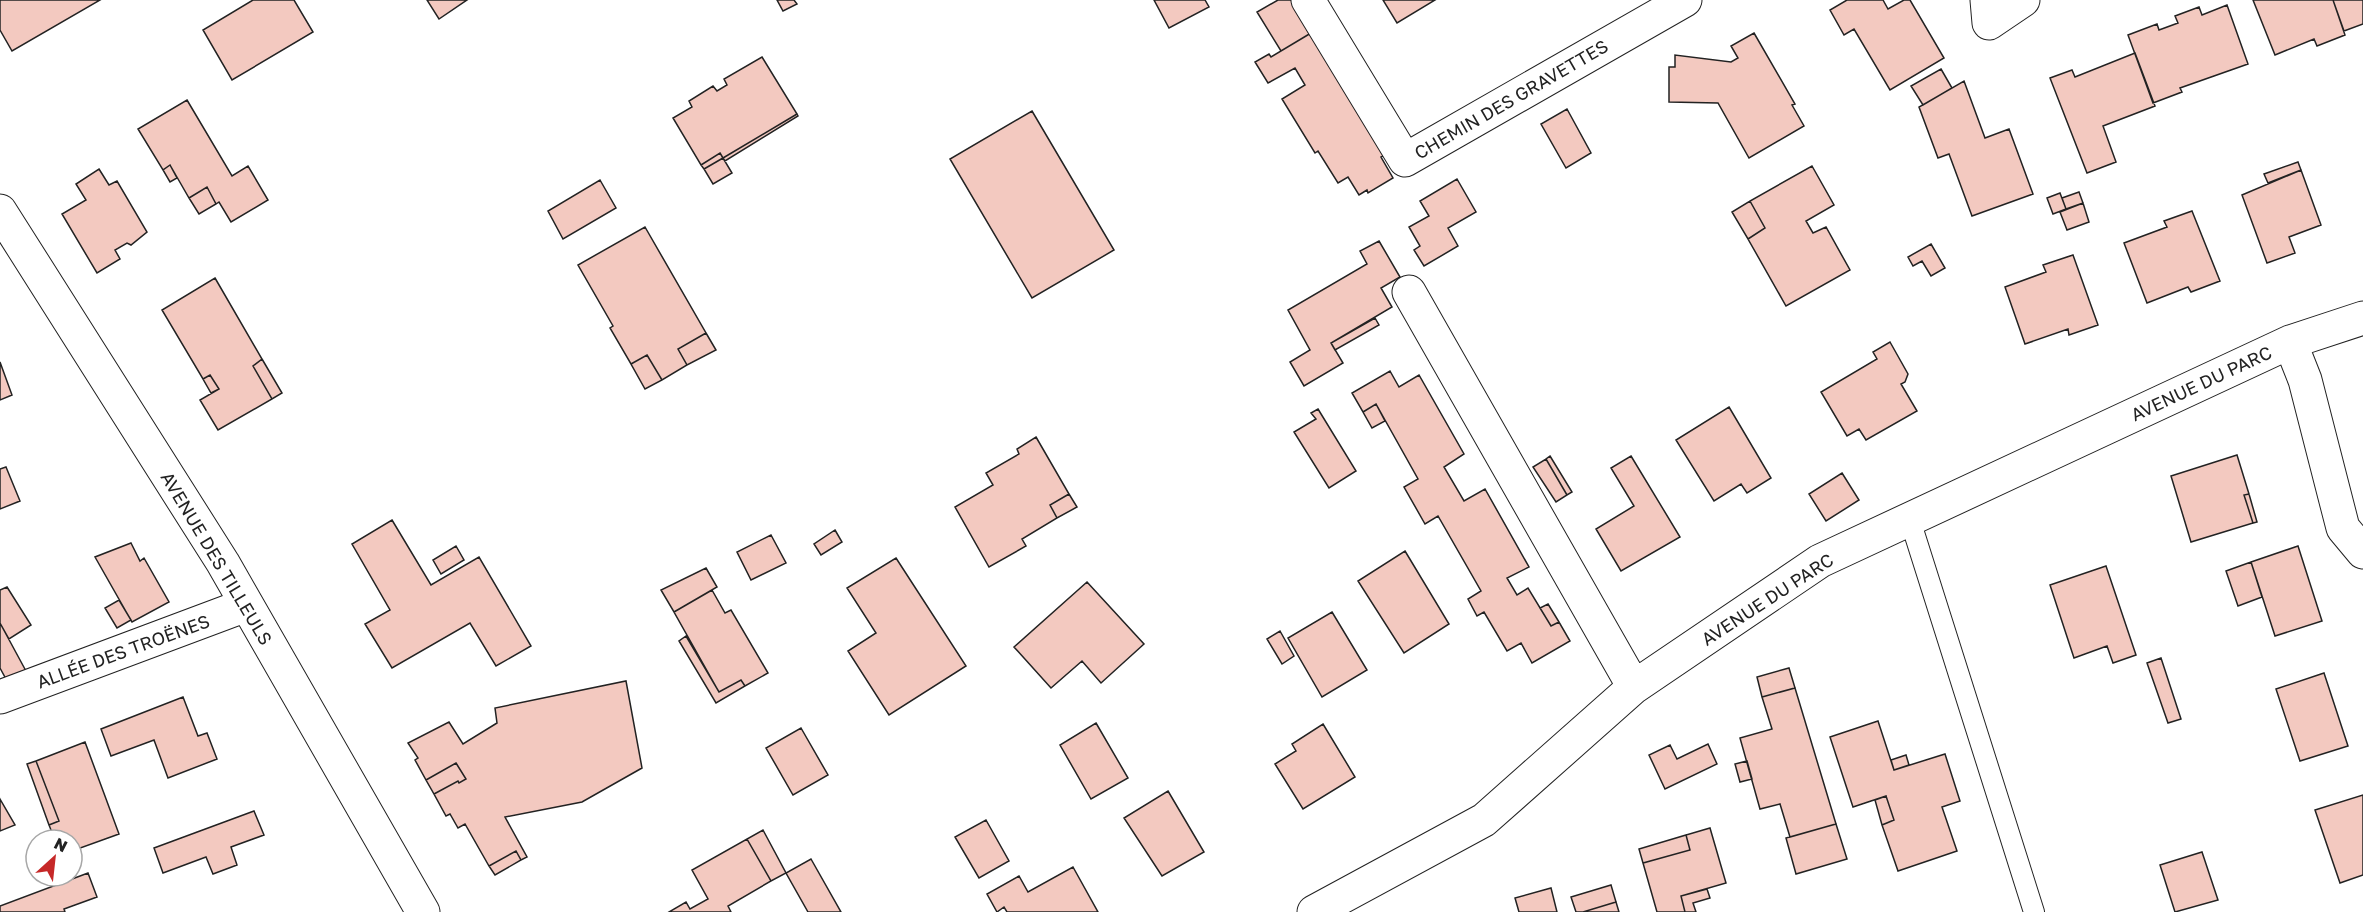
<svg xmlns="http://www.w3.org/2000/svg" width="2363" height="912" font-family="'Golos Text',sans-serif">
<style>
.building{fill:#f3c9c0;stroke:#222;stroke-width:1.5}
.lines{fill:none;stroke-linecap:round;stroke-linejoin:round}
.lane-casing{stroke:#222;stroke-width:22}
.street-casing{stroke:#222;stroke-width:35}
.lane{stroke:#fff;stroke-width:20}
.street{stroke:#fff;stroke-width:33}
.labels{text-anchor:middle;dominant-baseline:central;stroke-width:4.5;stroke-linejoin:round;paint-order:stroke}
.street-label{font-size:18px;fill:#222;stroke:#fff}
</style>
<rect width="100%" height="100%" fill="#fff"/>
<path class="building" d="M0,0h100l-88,51 -12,-21z
M253,0h41l19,32 -81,48 -29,-50z
M427,0h40l-28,19z
M777,0h17l3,4 -14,7z
M1154,0h51l4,7 -40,21z
M1278,0h13l20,33 -30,18 -24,-39z
M1383,0h52l-38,23z
M1847,0h36l5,9 16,-9h6l34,58 -54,32 -36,-61 -10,6 -14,-25z
M2253,0h80l12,35 -28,11 -3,-7 -39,16z
M2333,0h30v24l-19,7z
M2227,5l21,59 -68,24 2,4 -29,11 -25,-68 29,-11 2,6 19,-7 -3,-7 24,-9 3,8z
M1311,33l74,122 -4,2 12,21 -25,15 -1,-3 -8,5 -11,-18 -10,6 -20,-32 -3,2 -33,-54 23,-14 -10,-17 -27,15 -13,-21 14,-8 2,3z
M1754,33l41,71 -3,1 12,21 -55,32 -31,-55 -49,-1v-35h6v-12l56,7 7,-4 -7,-12z
M2135,53l20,53 -52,20 13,36 -29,11 -37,-95 22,-8 3,7z
M762,57l35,57 -74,44 -3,-5 -19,12 -28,-47 19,-11 -3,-6 24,-15 4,5 10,-6 -3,-6z
M1941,69l11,19 -29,17 -12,-19z
M1964,81l21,57 24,-9 24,65 -61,22 -23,-62 -11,4 -19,-51z
M187,100l45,76 16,-10 20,34 -37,22 -12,-20 -3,2 -9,-17 -18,11 -19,-33 -7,5 -25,-41z
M1567,109l24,44 -25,15 -25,-44z
M1032,111l82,139 -82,48 -82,-139z
M797,114l1,2 -73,45 -2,-3z
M720,153l3,5 -19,11 -3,-4z
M723,158l9,15 -19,11 -9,-15z
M2298,162l3,8 -33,13 -4,-9z
M170,165l7,13 -7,4 -7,-12z
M1812,166l22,39 -28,16 7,12 13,-6 24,43 -64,36 -38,-67 17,-11 -15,-27z
M99,169l10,16 8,-4 30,51 -16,13 -4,-2 -12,7 5,9 -23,14 -35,-59 24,-14 -10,-16z
M2301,170l20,55 -32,12 6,16 -28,10 -25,-68z
M1457,179l19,33 -28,16 10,18 -34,20 -10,-16 6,-4 -11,-19 20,-11 -9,-15z
M600,180l16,28 -53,31 -15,-28z
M207,187l9,17 -17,10 -10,-16z
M2079,192l4,11 -17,6 -4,-11z
M2060,193l6,16 -13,5 -6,-16z
M1750,201l15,27 -17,11 -16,-27z
M2083,203l6,19 -22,8 -7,-18z
M2192,211l28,70 -29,11 -3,-5 -41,16 -23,-60 43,-16 -3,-6z
M645,227l61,106 -28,16 9,16 -25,15 -15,-25 -16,9 -21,-36 3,-2 -35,-61z
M1379,241l21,36 -19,11 11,19 -61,36 12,20 -39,23 -14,-24 20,-12 -22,-40 79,-46 -7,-13z
M1931,244l14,24 -14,8 -9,-15 -9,5 -5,-9z
M2073,255l25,70 -29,10 -1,-6 -43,15 -20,-57 41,-15 -3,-7z
M215,278l47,81 -9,7 19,33 -54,31 -18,-30 19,-11 -9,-14 -7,4 -41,-69z
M1375,318l4,7 -44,25 -4,-7z
M706,333l10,17 -29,15 -9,-16z
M1890,342l18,32 -3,8 -4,2 16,27 -51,29 -7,-11 -12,7 -26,-44 56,-33 -4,-7z
M647,355l15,25 -17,9 -14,-25z
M262,359l20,34 -10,6 -19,-33z
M0,362l12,33 -12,5z
M1390,371l9,16 20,-12 45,79 -20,13 20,34 21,-12 44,78 -22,11 10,17 11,-7 23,38 8,-4 11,19 -38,22 -11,-20 -14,8 -23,-39 -7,4 -9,-17 13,-8 -43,-75 -13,8 -21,-37 14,-8 -42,-75 -13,8 -11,-19z
M210,375l9,14 -8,4 -8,-14z
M1376,404l9,17 -13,7 -9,-16z
M1729,407l42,71 -24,15 -6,-9 -27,17 -38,-61z
M1318,409l38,62 -27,17 -35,-56 22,-13 -5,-6z
M1036,437l33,57 -19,11 7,13 -35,21 4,7 -37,21 -34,-60 38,-22 -7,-12 33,-19 -2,-5z
M2237,455l12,39 -5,1 9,28 -62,19 -20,-66z
M1550,456l22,36 -5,3 -21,-36z
M1631,456l49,81 -59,34 -25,-42 38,-23 -23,-38z
M1546,459l21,36 -11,7 -23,-35z
M6,467l14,34 -20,8v-40z
M1842,473l17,27 -33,21 -17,-27z
M1069,494l8,13 -20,11 -7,-13z
M2249,494l8,28 -4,1 -9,-28z
M392,520l39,65 48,-28 52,89 -35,20 -26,-43 -78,45 -27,-44 25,-14 -38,-66z
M835,530l7,12 -21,13 -7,-11z
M771,535l15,28 -35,17 -14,-28z
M131,543l9,18 4,-3 25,44 -37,20 -37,-65z
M456,546l8,14 -23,14 -8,-14z
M2298,546l24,75 -47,15 -24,-74z
M1405,551l44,73 -45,29 -46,-72z
M896,558l70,108 -77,49 -41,-64 28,-18 -29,-45z
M2251,562l11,35 -24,9 -12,-35z
M2106,566l30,89 -23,8 -6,-17 -33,12 -24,-73z
M706,568l11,19 -43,25 -13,-22z
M1087,582l57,62 -43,39 -19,-22 -31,27 -37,-41z
M7,587l24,38 -22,14 -9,-16v-33z
M712,590l13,23 6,-3 37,63 -23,13 -4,-6 -22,12 -45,-80z
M119,600l12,20 -14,8 -12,-20z
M1548,604l11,18 -8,4 -11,-18z
M1332,612l35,58 -45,27 -34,-59z
M0,623l26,48 -20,8 -6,-11z
M1280,631l14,25 -12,8 -15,-25z
M686,636l33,56 22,-12 4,6 -29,17 -37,-62z
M2161,658l20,61 -13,4 -21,-60z
M1789,668l6,20 -33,9 -5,-20z
M2324,673l24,73 -48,15 -24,-72z
M626,681l16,87 -60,34 -77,15 22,40 -6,3 -5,-9 -27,15 -24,-42 -7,4 -8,-14 -4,2 -12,-22 24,-13 1,2 7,-4 -10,-16 -30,17 -11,-20 3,-2 -10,-15 41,-21 14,22 34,-21 -2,-15z
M1795,688l41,136 -46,13 -10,-33 -20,5 -20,-71 32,-9 -10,-32z
M183,697l15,39 9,-3 10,26 -49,19 -14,-38 -43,16 -10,-27z
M1878,721l16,49 51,-16 15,47 -18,6 15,44 -59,20 -16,-46 12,-5 -8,-24 -33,11 -23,-70z
M1096,723l32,55 -37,21 -31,-54z
M1323,724l32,53 -52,32 -28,-45 21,-13 -4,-7z
M801,728l27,47 -35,20 -27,-47z
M85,742l34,92 -47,17v-11h-17l-6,-15 10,-4 -23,-60z
M1708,744l9,20 -52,25 -16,-34 21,-10 7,14z
M1906,755l3,10 -15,5 -3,-10z
M36,761l23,60 -10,4 -22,-61z
M1747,761l5,18 -12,3 -5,-18z
M456,763l10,16 -7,4 -1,-2 -24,13 -8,-14z
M1168,791l36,61 -42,24 -38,-58z
M2363,795v80l-23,8 -25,-73z
M1886,796l8,24 -12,5 -7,-25z
M0,799l15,26 -15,6z
M254,811l10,24 -33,12 6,18 -24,9 -7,-17 -43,16 -9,-25z
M986,820l23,41 -30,17 -24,-41z
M1836,824l11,35 -51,15 -10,-36z
M1710,828l16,55 -45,13 4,16h-28l-14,-49 47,-13 -4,-15z
M763,830l23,43 -15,8 -24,-42z
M1686,835l4,15 -47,13 -4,-14z
M747,839l24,42 -43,25 3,6h-62l17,-10 4,7 18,-10 -16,-29z
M516,851l5,9 -26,15 -6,-9z
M2202,852l16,48 -43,12 -15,-47z
M811,859l30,53h-33l-22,-39z
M1073,867l25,45h-91l-3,-5 -7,5 -10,-18 32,-18 9,16z
M88,873l9,24 -33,12 1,3h-65v-6z
M1611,885l5,17 -33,10h-7l-5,-15z
M1551,888l6,24h-38l-4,-14z
M1707,889l3,9 -17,5 3,9h-11l-4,-16z
M1616,902l3,10h-36z"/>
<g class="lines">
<g class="lane-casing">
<path id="lane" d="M1910,520l124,392"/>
</g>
<g class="street-casing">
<path id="street" d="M1308,0l97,160 280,-160
M1987,0l2,23 34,-23
M0,211l223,352 200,349
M1409,292l225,395
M2290,342l15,38 38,148 20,24
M0,697l246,-92
M1314,912l170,-92 150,-133 186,-126 470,-219 73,-24"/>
</g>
<use href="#lane" class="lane"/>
<use href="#street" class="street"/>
</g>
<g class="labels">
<g class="street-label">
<text transform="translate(1511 99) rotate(-30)">CHEMIN DES GRAVETTES</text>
<text transform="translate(2201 383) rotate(-25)">AVENUE DU PARC</text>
<text transform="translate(217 558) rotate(59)">AVENUE DES TILLEULS</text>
<text transform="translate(1767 599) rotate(-33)">AVENUE DU PARC</text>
<text transform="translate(123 651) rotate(-20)">ALLÉE DES TROËNES</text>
</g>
</g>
<g transform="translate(54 858) rotate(27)"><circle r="28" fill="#ffffff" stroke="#a7a7a7" stroke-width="1.5"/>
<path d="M0-4.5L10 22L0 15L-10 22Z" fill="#c62828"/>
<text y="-9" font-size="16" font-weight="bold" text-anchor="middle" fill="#222222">N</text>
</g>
</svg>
